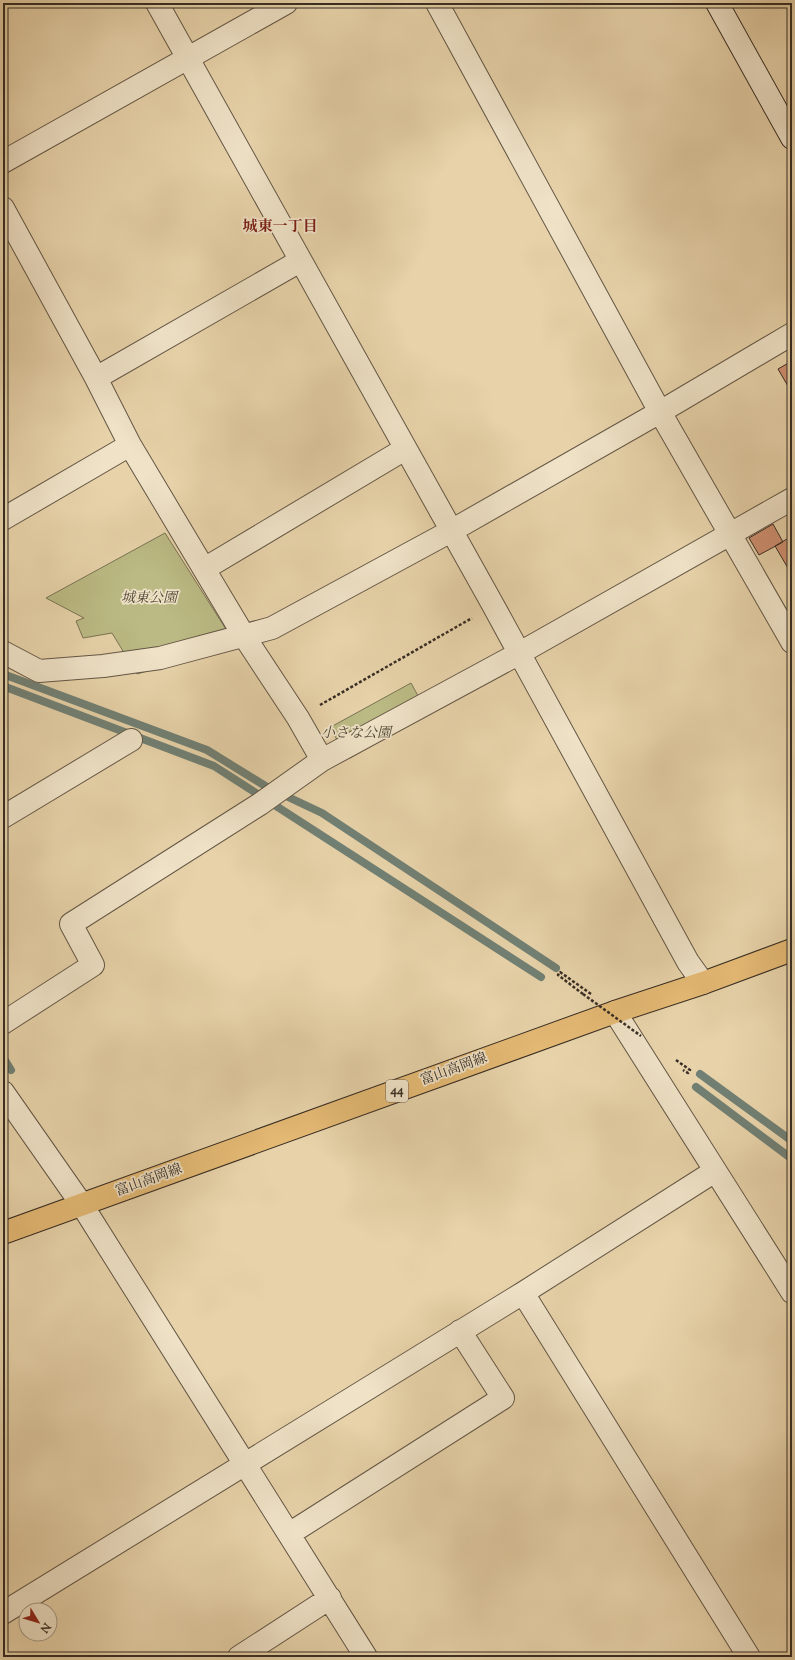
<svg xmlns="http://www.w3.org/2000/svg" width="795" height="1660" font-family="'Sorts Mill Goudy','Noto Serif JP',serif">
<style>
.green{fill:#bbba84;stroke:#797454}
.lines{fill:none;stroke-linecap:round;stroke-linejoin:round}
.stream{stroke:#718074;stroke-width:8}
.building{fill:#cf8f70;stroke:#372d24}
.street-casing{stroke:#635645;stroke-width:24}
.secondary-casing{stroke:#372d24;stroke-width:24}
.primary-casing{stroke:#372d24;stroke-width:24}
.path{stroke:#372d24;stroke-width:2.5;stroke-dasharray:3 2;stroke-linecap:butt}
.street{stroke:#efe2c7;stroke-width:22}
.secondary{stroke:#efe2c7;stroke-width:22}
.primary{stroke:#e4b974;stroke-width:22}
.path-bridge{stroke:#372d24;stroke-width:2.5;stroke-dasharray:3 2;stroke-linecap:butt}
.labels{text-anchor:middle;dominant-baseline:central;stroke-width:3.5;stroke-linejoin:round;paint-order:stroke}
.shield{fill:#efe2c7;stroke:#6e6355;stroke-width:1}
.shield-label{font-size:13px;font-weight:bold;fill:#372d24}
.park-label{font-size:14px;font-style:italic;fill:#514937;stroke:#efe2c7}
.street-label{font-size:14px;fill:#372d24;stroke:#efe2c7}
.neighbourhood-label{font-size:15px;font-weight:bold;fill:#7a1f14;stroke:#efe2c7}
</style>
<rect width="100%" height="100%" fill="#e7d2a9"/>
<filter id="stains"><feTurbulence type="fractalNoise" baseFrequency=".005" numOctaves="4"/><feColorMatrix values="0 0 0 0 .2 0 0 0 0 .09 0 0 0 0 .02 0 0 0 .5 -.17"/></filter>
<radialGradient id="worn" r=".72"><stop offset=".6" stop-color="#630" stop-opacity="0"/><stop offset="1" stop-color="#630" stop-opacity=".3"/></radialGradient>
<path class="green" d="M165,533l71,112 -99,29 -25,-41 -29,5 -7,-17 8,-3 -38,-20z
M411,683l17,31 -78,44 -21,-30z"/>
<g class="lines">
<path class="stream" d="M3,674l204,76 60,37 55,26 234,155
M3,686l211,80 327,211
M3,1057l8,13
M700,1074l92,67
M696,1087l96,72"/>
</g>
<path class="building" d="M792,361v32l-14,-24z
M773,524l10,18 -24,13 -10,-17z
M792,536v39l-17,-29z"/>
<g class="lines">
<g class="street-casing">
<path id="street" d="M157,3l336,602 195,357 15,21
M437,3l223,409 132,230
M3,162l283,-159
M3,208l93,170 34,67 114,191 54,82 24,42
M96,378l204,-117
M3,519l127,-74
M204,569l201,-120
M3,652l36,19 64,-5 57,-8 112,-30 179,-97 209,-119 132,-78
M3,817l128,-77
M615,1012l177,280
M3,1023l90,-58 -22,-41 189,-120 62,-44 196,-106 274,-155
M3,1092l79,113 284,452
M523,1293l226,364
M289,1534l214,-136 -43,-67
M3,1613l520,-320 192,-122
M239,1657l91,-59"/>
</g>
<g class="secondary-casing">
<path id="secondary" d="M717,3l75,135"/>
</g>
<g class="primary-casing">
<path id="primary" d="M3,1233l612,-221 88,-29 89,-33"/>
</g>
<path class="path" d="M320,705l152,-87
M583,994l-25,-19 2,-3 31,22
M676,1060l14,10 -2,3 -5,-3"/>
<use href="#street" class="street"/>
<use href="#secondary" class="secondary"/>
<use href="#primary" class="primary"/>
<path class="path-bridge" d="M583,994l58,42"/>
</g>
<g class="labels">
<rect class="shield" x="386" y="1080" width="22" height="22" rx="3"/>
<g class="shield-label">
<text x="397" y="1091">44</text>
</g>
<g class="park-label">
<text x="149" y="599">城東公園</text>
<text x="356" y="734">小さな公園</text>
</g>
<g class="street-label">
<text transform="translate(454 1070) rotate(-20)">富山高岡線</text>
<text transform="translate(149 1181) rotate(-20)">富山高岡線</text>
</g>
<g class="neighbourhood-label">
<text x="280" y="227">城東一丁目</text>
</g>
</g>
<rect width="795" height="1660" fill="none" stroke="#e7d2a9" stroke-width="16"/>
<rect x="4" y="4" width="787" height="1652" fill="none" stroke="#372d24" stroke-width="2"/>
<rect x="8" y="8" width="779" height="1644" fill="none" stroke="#372d24"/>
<g transform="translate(38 1622) rotate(128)"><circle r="19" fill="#efe2c7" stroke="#a59a86"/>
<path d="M0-3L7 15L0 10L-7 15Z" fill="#8f2418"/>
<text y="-6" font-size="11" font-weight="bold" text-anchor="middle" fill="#372d24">N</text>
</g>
<rect width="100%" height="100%" filter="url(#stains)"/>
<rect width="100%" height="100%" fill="url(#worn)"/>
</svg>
